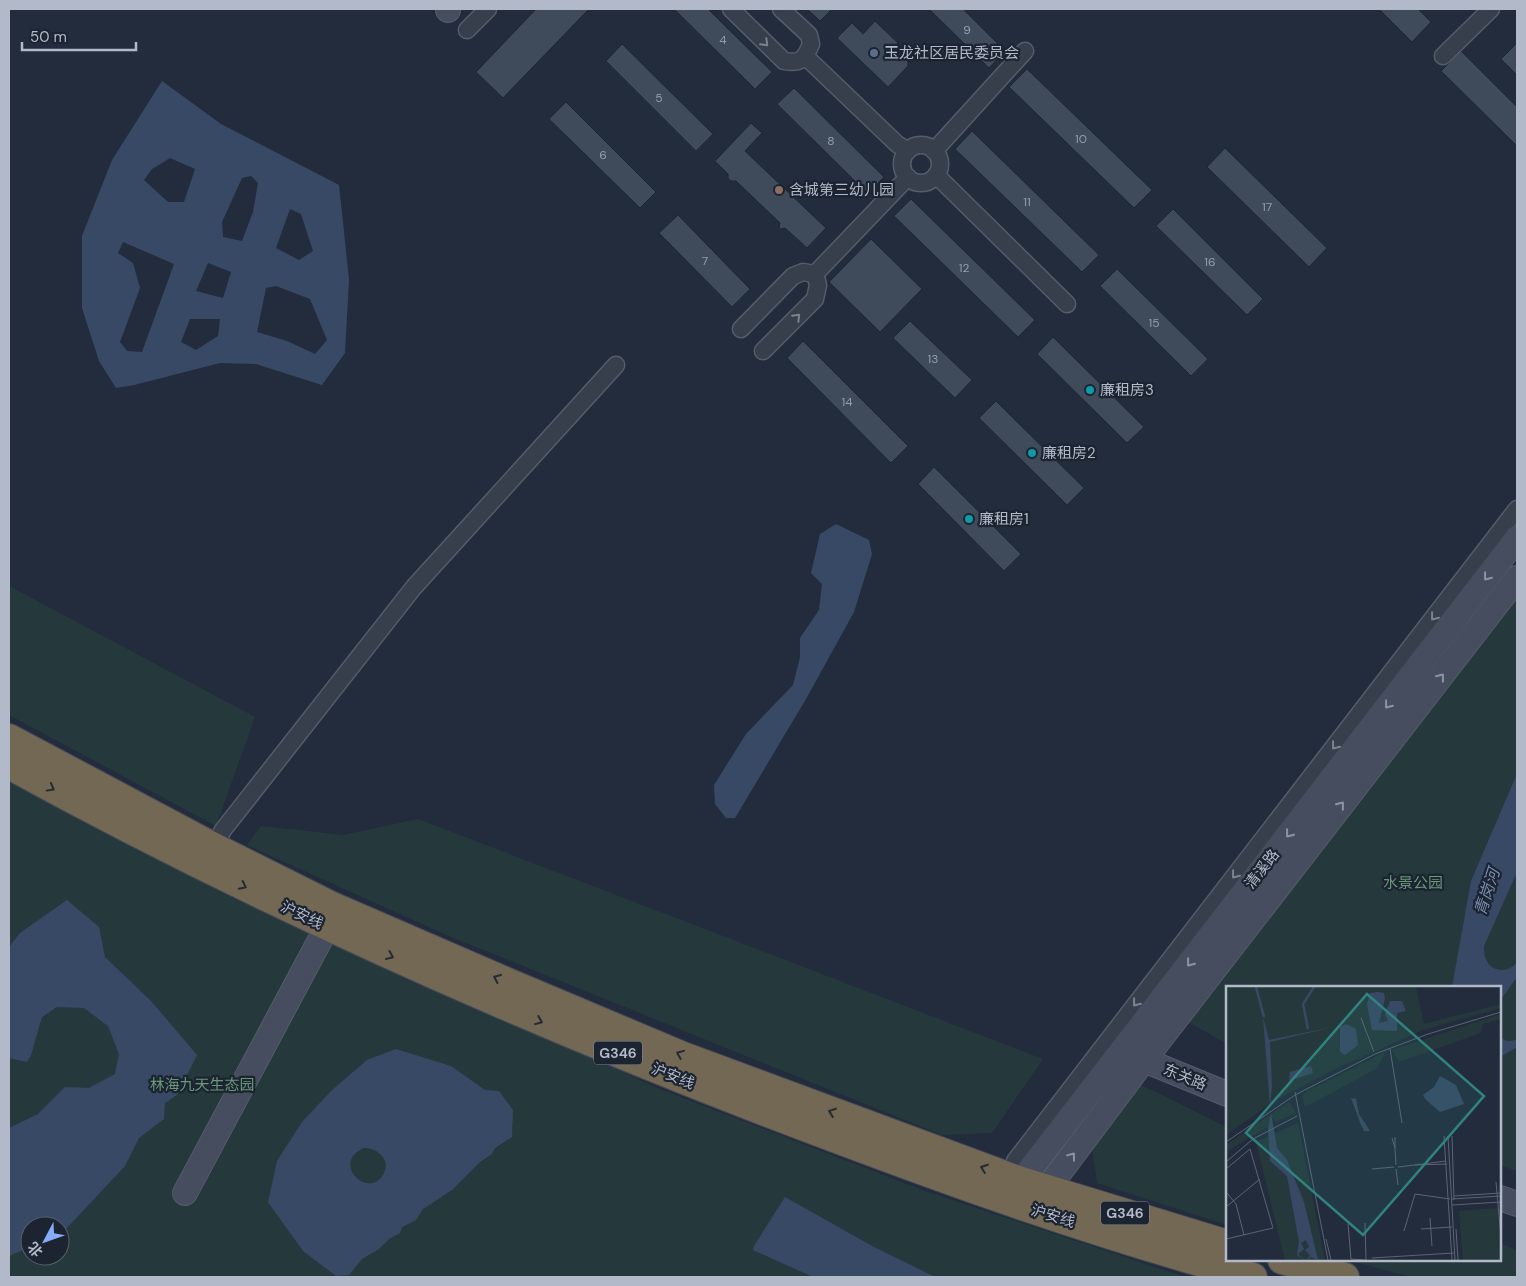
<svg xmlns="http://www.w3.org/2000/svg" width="1526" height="1286" font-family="'DM Sans','Noto Sans SC',sans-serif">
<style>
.green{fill:#25393d;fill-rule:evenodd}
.water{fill:#384966;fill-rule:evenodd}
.building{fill:#3f4a5b;stroke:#1e2533}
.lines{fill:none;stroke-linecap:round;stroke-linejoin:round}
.street-casing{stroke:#555c6a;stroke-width:19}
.secondary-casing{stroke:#555c6a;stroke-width:26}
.highway-casing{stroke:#424957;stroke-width:30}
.street{stroke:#373e4c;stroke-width:16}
.secondary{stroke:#454d5f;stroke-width:24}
.highway{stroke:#726854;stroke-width:28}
.oneway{stroke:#7b8290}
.oneway2{stroke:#8c93a3}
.oneway3{stroke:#252a34}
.service-dot{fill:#5c6f8a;stroke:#1c2331;stroke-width:2}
.education-dot{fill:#8d6e63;stroke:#1c2331;stroke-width:2}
.culture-dot{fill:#0f9aa8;stroke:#1c2331;stroke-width:2}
.labels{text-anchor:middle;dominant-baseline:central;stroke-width:4.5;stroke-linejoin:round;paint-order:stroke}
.number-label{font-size:12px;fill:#959dad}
.shield{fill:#1c2331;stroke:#858c9b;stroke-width:1}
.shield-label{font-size:14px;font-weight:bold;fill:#b2b9c8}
.poi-label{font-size:15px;fill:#b2b9c8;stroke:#1c2331;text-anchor:start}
.street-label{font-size:15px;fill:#b2b9c8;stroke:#1c2331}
.park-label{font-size:15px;fill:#699977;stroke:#1c2331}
.water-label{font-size:16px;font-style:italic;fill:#7a8eb0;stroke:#1c2331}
.inset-river{fill:none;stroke:#384966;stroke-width:2.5}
.inset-road{fill:none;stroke:#5c6474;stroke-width:1}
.view{fill:#308380;fill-opacity:0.15;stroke:#308380;stroke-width:2.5}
.inset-edge{fill:none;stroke:#b2b9c8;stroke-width:2.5}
</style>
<rect width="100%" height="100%" fill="#232c3c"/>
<path class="green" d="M1517,578v593l-17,-6v-178h-273v57l-49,-28z
M9,586l246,131 -39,109 -207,-111z
M9,781l648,307 268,103 260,86h-1176zM30,1226h30v30h-30z
M418,819l625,240 -51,74 -50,2 -493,-199 -202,-91 14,-19 83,9z
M1133,1081l94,46v98l-130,-42 -6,-42z
M1500,1243l17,7v27h-106l-63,-17h152z"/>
<path class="water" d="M162,81l59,43 118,61 10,94 -4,74 -23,32 -66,-21 -36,-1 -86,22 -18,3 -17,-27 -17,-53v-72l30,-76zM170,158l25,11 -11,33h-16l-24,-22 8,-11zM251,176l7,7 -5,29 -11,29 -19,-4 -1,-15 20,-44zM290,209l11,5 12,37 -14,9 -23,-12zM123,242l51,22 -32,88 -15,-1 -7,-9 20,-54 -7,-25 -15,-10zM208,263l23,9 -8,26 -27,-7zM276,286l34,13 17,41 -12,14 -28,-13 -30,-9 9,-44zM190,319h30l-2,17 -22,14 -15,-8z
M836,524l33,16 3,14 -18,58 -48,87 -71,119h-9l-11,-14 -1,-19 32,-51 47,-49 7,-28v-19l19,-28 3,-26 -11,-11 9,-39z
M1517,774v98l-33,74c0,4 0,10 2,13 5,14 24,14 31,3v15l-15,21 -2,6v-17h-48l19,-106z
M67,900l32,27 6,30 46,44 46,54 -20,40 -12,8 -1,16 -25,19 -14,28 -59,63 -6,3v-6h-30v21l-21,9v-128l29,-14 27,-27 24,1 26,-14 4,-20 -11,-28 -24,-18 -27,-1 -15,10 -11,38 -4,7 -18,-4v-111l11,-14z
M1500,1037c5,5 11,5 17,2v8l-17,10z
M396,1049l55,17 34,24 14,1 14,19 -1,27 -17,11 -3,6 -12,8 -28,28 -29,19 -7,11 -14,7 -2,6 -11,6 -10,10 -17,10 -13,16 -13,1 -33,-25 -35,-49 9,-41 25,-39 29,-31 36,-31zM364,1148c13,0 27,11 20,25 -14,29 -55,-10 -20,-25z
M785,1197l89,50 61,30h-122l-60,-27 1,-4z"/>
<path class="building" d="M536,9h53l-86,89 -27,-26z
M674,9h34l64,63 -17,17z
M807,9h25l-12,12z
M929,9h34l42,42 -16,17z
M1379,9h39l13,13 -19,20z
M875,21l23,22 -7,7 8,8 6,-1 3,4v5l-20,21 -51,-49 15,-15 11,11z
M1517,43v32l-16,-16z
M622,44l91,90 -17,17 -90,-90z
M1461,51l56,56v39l-76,-75z
M1027,69l125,121 -18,18 -125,-121z
M794,88l90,89 -16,17 -91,-90z
M566,102l90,90 -16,16 -91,-89z
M751,123l11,10 -17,18 81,77 -19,20 -22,-20 -4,1 -2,-2 1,-4 -44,-42h-5l-3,-3v-4l-13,-13z
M972,131l127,124 -17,17 -127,-123z
M1225,148l102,100 -18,19 -102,-100z
M911,199l124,121 -17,17 -124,-121z
M1173,209l90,90 -16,16 -91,-89z
M678,215l72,74 -18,18 -73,-74z
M871,239l51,50 -42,43 -51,-50z
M1117,269l91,90 -17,17 -91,-90z
M910,321l62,59 -17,18 -62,-60z
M1053,337l91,90 -17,16 -90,-89z
M803,341l105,105 -17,17 -104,-105z
M996,401l88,87 -17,17 -88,-87z
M934,467l87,87 -17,17 -86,-87z"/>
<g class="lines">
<g class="street-casing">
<path id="street" d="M731,9l53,52c17,3 21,-2 27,-17l-2,-9 -28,-26
M467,30l21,-21
M1443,56l48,-47
M806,57l91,87 11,7
M902 164a19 19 0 1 1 38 0a19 19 0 1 1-38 0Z
M934,151l91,-100
M936,175l131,129
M815,274l93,-97
M741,329l52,-53 10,-4 12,2 3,11 -3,14 -52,52
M211,853l12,-23 191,-243 202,-222
M1015,1161l502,-652"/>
</g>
<g class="secondary-casing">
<path id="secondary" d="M448,10v-1
M1144,1060l83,34
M185,1193l142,-266
M1011,1194l506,-656
M1500,1198l17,6
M1036,1204l108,-144 373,-482"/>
</g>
<g class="highway-casing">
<path id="highway" d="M9,738l205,109 116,58 180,78 173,73 338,125 206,63
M9,765c242,133 493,245 751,345 162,62 325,122 493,167
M1282,1260l63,17"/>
</g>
<use href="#street" class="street"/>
<use href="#secondary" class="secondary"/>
<use href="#highway" class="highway"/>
</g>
<defs><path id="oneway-chevron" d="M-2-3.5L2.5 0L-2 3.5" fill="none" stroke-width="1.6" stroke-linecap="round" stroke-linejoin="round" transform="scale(1.25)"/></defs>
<g class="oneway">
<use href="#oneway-chevron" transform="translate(765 43) rotate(45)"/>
<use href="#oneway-chevron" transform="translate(797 317) rotate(-45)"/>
<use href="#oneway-chevron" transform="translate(1434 617) rotate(128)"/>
<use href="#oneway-chevron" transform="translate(1335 746) rotate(128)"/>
<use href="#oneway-chevron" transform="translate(1235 875) rotate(128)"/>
<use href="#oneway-chevron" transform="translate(1136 1003) rotate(128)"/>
</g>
<g class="oneway2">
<use href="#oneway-chevron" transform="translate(1487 577) rotate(128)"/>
<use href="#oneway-chevron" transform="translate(1441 677) rotate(-52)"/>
<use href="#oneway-chevron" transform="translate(1388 705) rotate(128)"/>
<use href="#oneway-chevron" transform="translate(1341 805) rotate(-52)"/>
<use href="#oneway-chevron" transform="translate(1289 834) rotate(128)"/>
<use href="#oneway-chevron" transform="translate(1190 963) rotate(128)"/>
<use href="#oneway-chevron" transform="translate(1072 1156) rotate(-53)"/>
</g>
<g class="oneway3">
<use href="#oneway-chevron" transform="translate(51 788) rotate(29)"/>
<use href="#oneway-chevron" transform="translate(243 886) rotate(26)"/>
<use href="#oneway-chevron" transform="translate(390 956) rotate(24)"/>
<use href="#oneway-chevron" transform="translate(497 978) rotate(-156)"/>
<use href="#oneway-chevron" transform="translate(539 1021) rotate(22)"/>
<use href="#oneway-chevron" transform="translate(680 1054) rotate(-158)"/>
<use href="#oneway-chevron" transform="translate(832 1112) rotate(-159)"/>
<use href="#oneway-chevron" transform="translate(984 1168) rotate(-160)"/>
</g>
<circle class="service-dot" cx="874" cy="53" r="5"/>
<circle class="education-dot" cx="779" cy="190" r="5"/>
<g class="culture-dot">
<circle cx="1090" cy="390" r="5"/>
<circle cx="1032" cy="453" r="5"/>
<circle cx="969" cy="519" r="5"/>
</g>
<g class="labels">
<g class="number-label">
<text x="967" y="30">9</text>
<text x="723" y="40">4</text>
<text x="659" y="98">5</text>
<text x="1081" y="139">10</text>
<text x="831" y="141">8</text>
<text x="603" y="155">6</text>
<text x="1027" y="202">11</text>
<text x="1267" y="207">17</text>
<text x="705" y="261">7</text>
<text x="1210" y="262">16</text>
<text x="964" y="268">12</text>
<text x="1154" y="323">15</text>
<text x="933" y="359">13</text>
<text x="847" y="402">14</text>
</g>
<g class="shield">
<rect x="594" y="1041.5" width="48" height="23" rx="4"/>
<rect x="1101" y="1201.5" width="48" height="23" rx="4"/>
</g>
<g class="shield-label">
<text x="618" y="1053">G346</text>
<text x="1125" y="1213">G346</text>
</g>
<g class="poi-label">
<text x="884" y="53">玉龙社区居民委员会</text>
<text x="789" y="190">含城第三幼儿园</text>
<text x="1100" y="390">廉租房3</text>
<text x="1042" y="453">廉租房2</text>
<text x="979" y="519">廉租房1</text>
</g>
<g class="street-label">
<text transform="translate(1262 869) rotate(-52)">清溪路</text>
<text transform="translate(302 915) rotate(26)">沪安线</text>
<text transform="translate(673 1076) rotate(22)">沪安线</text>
<text transform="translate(1185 1077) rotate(22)">东关路</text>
<text transform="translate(1053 1216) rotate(17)">沪安线</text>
</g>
<g class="park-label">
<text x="1413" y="883">水景公园</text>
<text x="202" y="1085">林海九天生态园</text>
</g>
<g class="water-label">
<text transform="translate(1487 892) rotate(-72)">青岗河</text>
</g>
</g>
<g transform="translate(1226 986)">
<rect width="275" height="275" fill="#232c3c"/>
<path d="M0,1h190l8,37 77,-20v4l-78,22 -90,40 -62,33 -45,32zM275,28v5l-18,5 -2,9 -82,29 -7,-12zM161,65l-11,18 -71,38 -3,-10 4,-5zM63,116l7,11 -21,9 -3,-5 -5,10 -41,25v-7zM72,137l27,137h-40l-29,-118zM272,222l3,52h-38l-4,-49z" fill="#25393d"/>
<path d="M152,6l6,1 1,5 -6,25 9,-2 -3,-7 5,-13h12l4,10 -9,2v18l-25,-1 -5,-26 3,-11zM37,31l6,23 64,-13 -63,15 2,44 -2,19zM120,38l10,5 2,16 -13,10 -5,-3v-25zM85,80l2,7 -24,8 1,-9zM214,90l16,9 8,19 -24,8 -15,-13 -2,-4 11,-8zM125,112l5,1 3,15 11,17h-6l-3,-6zM45,127l6,35 10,12 17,42 14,58 -7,-3 -4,3 3,-5 -5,-5 4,-3 -3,-7 -5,3 3,6 -6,5 6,6 -7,-5 2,-13 -12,-66 -17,-15 -2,-33z" fill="#384966"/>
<path class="inset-river" d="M30,1l8,30M82,43l-5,-25 11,-17"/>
<path class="inset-road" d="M135,32l13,34M164,63l12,74M69,106l33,168M218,150l8,124M222,150l7,124M226,150l2,64M166,152l3,10v-11M0,156l69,-47 80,-41 53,-20 73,-22M169,162l1,17M220,175l-31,4 32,-1M0,176l27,-23 44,-23M172,181l17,-2M0,183l24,-20 23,79 -47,11M146,183l22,-2M170,183l2,16M270,196l5,56M0,206l10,12 8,31M228,210l47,-3M225,213l50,-3M226,219l49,-3M0,221l34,-28M204,232l2,28M139,237l1,37M122,238l3,35 14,1M195,243l31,-2M230,243l2,31M178,245l11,-37 35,5M100,253l5,21M146,272l82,-5"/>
<path class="view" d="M141,8l117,102 -121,139 -117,-102z"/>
<rect width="275" height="275" class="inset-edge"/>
</g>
<rect width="1526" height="1286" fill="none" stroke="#b2b9c8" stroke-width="20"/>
<g transform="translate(45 1241) rotate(229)"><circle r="24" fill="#1c2331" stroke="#585f6d"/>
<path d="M0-4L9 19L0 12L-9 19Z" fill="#87acf8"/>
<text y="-8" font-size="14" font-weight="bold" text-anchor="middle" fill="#b2b9c8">北</text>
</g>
<path d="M22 42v8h114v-8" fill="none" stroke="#b2b9c8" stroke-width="2.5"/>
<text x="30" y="42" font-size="15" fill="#b2b9c8" stroke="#1c2331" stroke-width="4" paint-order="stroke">50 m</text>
</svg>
